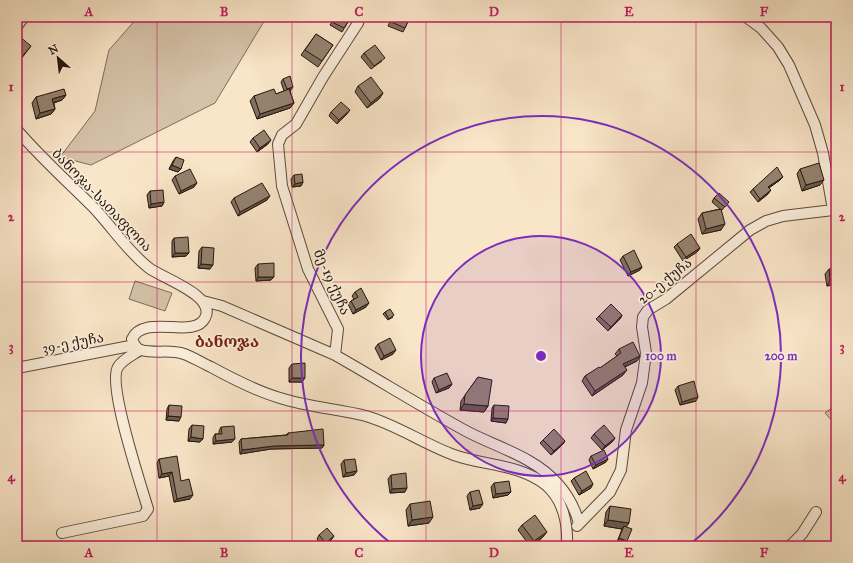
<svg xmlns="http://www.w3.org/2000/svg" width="853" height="563" font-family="'IM FELL Great Primer','Noto Serif Georgian',serif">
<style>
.green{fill:#d5c2a8;stroke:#7e6c5b}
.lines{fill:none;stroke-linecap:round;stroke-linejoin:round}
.minor-casing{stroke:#5c4a3c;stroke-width:12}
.minor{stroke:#fbeedb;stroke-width:10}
.wall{fill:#7f705f;stroke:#27160e}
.shaded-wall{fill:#685b4e;stroke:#27160e}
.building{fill:#94826f;stroke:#27160e}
.grid{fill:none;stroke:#c2185b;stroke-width:1;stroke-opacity:0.55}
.ring{fill:none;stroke:#7b2cbf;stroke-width:2}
.labels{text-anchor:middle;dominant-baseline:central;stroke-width:3.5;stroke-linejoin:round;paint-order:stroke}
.street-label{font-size:14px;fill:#27160e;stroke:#fbeedb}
.quarter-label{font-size:16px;font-weight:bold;fill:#7a1f14;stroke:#fbeedb}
.centre{fill:#7b2cbf;stroke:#fbeedb;stroke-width:2}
.ring-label{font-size:12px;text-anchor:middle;font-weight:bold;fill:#7b2cbf;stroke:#fbeedb;stroke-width:3.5;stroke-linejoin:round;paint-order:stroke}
.neatline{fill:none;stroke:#c2185b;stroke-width:1.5}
.grid-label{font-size:13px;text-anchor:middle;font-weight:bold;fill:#c2185b}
</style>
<rect width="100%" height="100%" fill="#f9e5c8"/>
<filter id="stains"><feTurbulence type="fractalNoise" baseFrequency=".005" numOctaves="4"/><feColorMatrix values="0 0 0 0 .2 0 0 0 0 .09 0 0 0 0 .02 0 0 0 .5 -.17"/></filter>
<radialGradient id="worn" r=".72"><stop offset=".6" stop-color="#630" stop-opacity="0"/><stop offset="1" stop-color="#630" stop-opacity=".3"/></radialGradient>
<path class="green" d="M138,17h131l-6,6 -48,80 -124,62 -31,-8 35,-46 14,-61z
M135,281l37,12 -7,18 -36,-12z
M836,405v20l-11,-12z"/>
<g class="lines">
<g class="minor-casing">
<path id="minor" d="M360,17l-2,6 -35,54 -27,47 -14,11 -4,9 4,42 26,83 30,60 -3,26c44,25 87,52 131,76 30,16 69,26 92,53 10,11 17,25 21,39
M746,17l15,11 17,19 11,18 26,60 8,28 10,57 3,3
M17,26l7,-9
M17,130c24,28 51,52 77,78 19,20 33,43 55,60 13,10 68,28 56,50 -11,22 -61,-5 -73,21 2,5 4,10 9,11 14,4 29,-1 43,4 9,3 18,9 27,13 22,12 45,24 69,31 28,9 58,11 86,18 31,9 58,28 88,39 31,11 66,9 92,30 17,15 22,39 21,61
M203,301l19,5 113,49
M17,368l118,-23
M577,526l33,-34 11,-22 5,-40 16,-47 4,-30 -4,-26 1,-10 5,-7 18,-11 84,-69 16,-9 17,-5 50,-6
M62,533l81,-17 5,-7c-7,-24 -41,-125 -30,-142 5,-8 15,-12 22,-17
M790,546l12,-12 14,-22"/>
</g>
<use href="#minor" class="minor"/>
</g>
<path class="wall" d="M335,17h16l-9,15 -12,-7z
M392,17h18l-5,11 -2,4 -15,-6z
M316,34l17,11 -15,22 -17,-12z
M17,38l14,8 -13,17 -1,-1z
M364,53l18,8 -11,8 -10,-12z
M283,79l8,11 -1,1 4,12 -4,5 -33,11 -7,-18 4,-5 22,-2 8,-3 -3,-9z
M358,86l25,7 -4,6 -12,9 -12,-16z
M66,95l-4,5 -8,3 1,6 -4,5 -15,5 -4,-16 4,-6z
M331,112l16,2 -10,10 -8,-8z
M253,138l15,6 -11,8 -7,-10z
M176,157l5,12 -3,3 -9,-3 4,-8z
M800,169l20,16 -18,6 -5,-17z
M294,175l9,7 -2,4 -9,1 -1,-8z
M175,176l19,11 -15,7 -7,-14z
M780,180l-11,8 -1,6 -10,8 -8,-10 3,-3z
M150,191l14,11 -2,4 -13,2 -2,-13z
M234,198l33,2 -29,16 -7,-14z
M714,198l12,7 -4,5 -1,-1v21l-19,4 -4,-15 4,-6 18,-4 -8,-7z
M174,238l15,15 -3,3 -14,1v-16z
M677,244l23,4 -3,4 -14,9 -9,-14z
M202,247l8,22 -12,-1 1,-17z
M623,256l19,11 -2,3 -12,6 -8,-16z
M258,264l13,16 -15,1 -1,-13z
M829,269l7,15 -9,2 -2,-12z
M355,292l11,15 -13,7 -5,-10 3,-3 3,-2 -2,-3z
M385,312l8,5 -5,3 -5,-6z
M622,315l-2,4 -12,12 -12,-12 3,-3z
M378,344l15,10 -12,6 -6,-12z
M619,349l21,7 -3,5 -12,6 -2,8 -31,21 -10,-15 3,-5 15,-8 17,-12 -2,-2z
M292,364l10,18h-13v-14z
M478,377l10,29 -4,6 -24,-2 1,-9z
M434,378l18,6 -3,4 -13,5 -4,-11z
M678,386l18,15 -16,4 -5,-15z
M169,405l10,16 -13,-1 1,-11z
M494,405l12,18 -15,-2 1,-13z
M192,425l11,14 -3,3 -12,-1 1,-12z
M221,427l11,15 -19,2v-6l2,-4h4v-3z
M288,433l36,12 -2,3 -51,1 -31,5 -1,-12 2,-3 45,-4z
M594,434l21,4 -3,4 -10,8 -11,-12z
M543,440l22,1 -3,4 -11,10 -11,-12z
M591,456l15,6 -13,7 -4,-9z
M159,459l22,22 9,18 -16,3 -5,-26 -10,2 -2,-15z
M344,460l13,11 -3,4 -11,2 -2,-13z
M391,475l14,17 -15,1 -2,-14z
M574,478l17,10 -12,7 -8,-14z
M494,483l17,9 -3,3 -15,3 -2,-11z
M470,492l10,16 -10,2 -3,-14z
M410,504l19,19 -21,3 -2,-16z
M610,506l16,21 -1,18 -8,-3 5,-13 -18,-3 2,-14z
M522,525l21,12 -11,9h-2l-12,-16z
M319,535l15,1 -3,4 -7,6h-1l-6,-7z"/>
<path class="shaded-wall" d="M293,87l-2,3 -7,3 3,-4z
M383,93l-4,6 -12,9 4,-5z
M66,95l-4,5 -14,4 4,-5z
M294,103l-4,5 -33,11 3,-5z
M55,109l-4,5 -15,5 4,-6z
M350,110l-3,4 -10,10 2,-4z
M271,140l-3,4 -11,8 3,-4z
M172,165l9,4 -3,3 -9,-3z
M783,177l-3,3 -15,10 3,-3z
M824,180l-4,5 -18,6 4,-6z
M303,182l-2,4 -9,1 3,-3z
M197,183l-3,4 -15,7 2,-3z
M771,190l-3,4 -10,8 2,-3z
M270,196l-3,4 -29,16 2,-4z
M164,202l-2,4 -13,2 2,-4z
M725,224l-4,6 -19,4 4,-5z
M700,248l-3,4 -14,9 3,-4z
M175,253h14l-3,3 -14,1z
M201,264l12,1 -3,4 -12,-1z
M642,267l-2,3 -12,6 3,-4z
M258,277h16l-3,3 -15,1z
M836,279v5l-9,2 3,-6z
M369,303l-3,4 -13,7 3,-4z
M622,315l-2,4 -12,12 3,-4z
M396,350l-3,4 -12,6 3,-4z
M640,356l-3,5 -18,8 4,-5z
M627,370l-4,5 -31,21 3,-5z
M292,378h13l-3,4h-13z
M452,384l-3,4 -13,5 3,-3z
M698,397l-2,4 -16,4 2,-3z
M464,404l24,2 -4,6 -24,-2z
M168,416l13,1 -2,4 -13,-1z
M493,418l15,1 -2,4 -15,-2z
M191,437l12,2 -3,3 -12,-1z
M615,438l-3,4 -10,8 3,-4z
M235,439l-3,3 -19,2 3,-3z
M565,441l-3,4 -11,10 3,-4z
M324,445l-2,3 -51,1 -31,5 2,-4 32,-4z
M608,459l-2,3 -13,7 3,-4z
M357,471l-3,4 -11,2 3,-4z
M172,472l-3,4 -10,2 3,-4z
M593,484l-2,4 -12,7 3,-4z
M407,488l-2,4 -15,1 2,-4z
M511,492l-3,3 -15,3 3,-4z
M193,495l-3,4 -16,3 3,-3z
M483,504l-3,4 -10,2 3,-4z
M433,517l-4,6 -21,3 4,-6z
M608,520l21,3 -4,6 -1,-3 -2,3 -18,-3z
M547,532l-4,5 -12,9 3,-5z
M334,536l-3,4 -7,6 2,-3z
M619,538l8,3 -2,4 -8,-3z"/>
<path class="building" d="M335,17h16l-7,11 -12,-6z
M393,17h17l-5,11 -14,-6z
M316,34l17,11 -11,16 -17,-11z
M19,36l12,10 -11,13 -3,-3v-18z
M375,45l10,13 -11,8 -10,-13z
M290,76l3,11 -6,2 -4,-10z
M371,77l12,16 -12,10 -13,-17z
M64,89l2,6 -14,4 3,10 -15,4 -4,-16z
M274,89l2,5 13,-5 5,14 -34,11 -6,-18z
M341,102l9,8 -11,10 -8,-8z
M264,130l7,10 -11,8 -7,-10z
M176,157l8,3 -3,9 -9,-4z
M819,163l5,17 -18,5 -6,-16z
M777,167l6,10 -15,10 3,3 -11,9 -7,-10z
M190,169l7,14 -16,8 -6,-15z
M302,174l1,8 -8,2 -1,-9z
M262,183l8,13 -30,16 -6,-14z
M163,190l1,12 -13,2 -1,-13z
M719,193l10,9 -4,5 -11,-9z
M721,209l4,15 -19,5 -4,-16z
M691,234l9,14 -14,9 -9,-13z
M188,237l1,16h-14l-1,-15z
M202,247l12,1 -1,17 -12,-1z
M634,250l8,17 -11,5 -8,-16z
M274,263v14h-16v-13z
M836,268v11l-6,1 -1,-11z
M361,288l8,15 -13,7 -5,-9 7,-4 -3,-5z
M611,304l11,11 -11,12 -12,-11z
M390,309l4,6 -5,4 -4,-7z
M390,338l6,12 -12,6 -6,-12z
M633,342l7,14 -17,8 4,6 -32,21 -10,-15 14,-9 1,1 21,-15 -2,-4z
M305,363v15h-13v-14z
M447,373l5,11 -13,6 -5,-12z
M478,377l14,3 -4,26 -24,-2 1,-9z
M694,381l4,16 -16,5 -4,-16z
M169,405l13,1 -1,11 -13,-1z
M494,405l15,1 -1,13 -15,-1z
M192,425l12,1 -1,13 -12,-2z
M604,425l11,13 -10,8 -11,-12z
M234,426l1,13 -19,2 -1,-7h7l-1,-7z
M323,429l1,16 -50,1 -32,4 -1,-11 47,-4v-2z
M554,429l11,12 -11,10 -11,-11z
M604,450l4,9 -12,6 -5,-9z
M177,456l4,25 8,-2 4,16 -16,4 -5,-27 -10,2 -3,-15z
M355,459l2,12 -11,2 -2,-13z
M586,471l7,13 -11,7 -8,-13z
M406,473l1,15 -15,1 -1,-14z
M509,481l2,11 -15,2 -2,-11z
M479,490l4,14 -10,2 -3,-14z
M430,501l3,16 -21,3 -2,-16z
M610,506l21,3 -2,14 -21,-3z
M535,515l12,17 -13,9 -12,-16z
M624,526l8,3 -5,12 -8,-3z
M327,528l7,8 -8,7 -7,-8z"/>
<path class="grid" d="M157,17v529M292,17v529M426,17v529M561,17v529M696,17v529M17,152h819M17,282h819M17,411h819"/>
<circle cx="541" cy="356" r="120" fill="#7b2cbf" fill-opacity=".12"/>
<g class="ring">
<circle cx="541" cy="356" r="120"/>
<path d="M393 545A240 240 0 1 1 689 545"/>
</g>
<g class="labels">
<g class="street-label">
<text transform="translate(102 200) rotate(46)">ბანოჯა-სათაფლია</text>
<text transform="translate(665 281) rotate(-39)">20-ე ქუჩა</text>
<text transform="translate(332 282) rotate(66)">მე-19 ქუჩა</text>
<text transform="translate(73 343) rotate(-11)">39-ე ქუჩა</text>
</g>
<g class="quarter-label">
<text x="227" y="341">ბანოჯა</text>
</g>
</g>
<circle cx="541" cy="356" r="6" class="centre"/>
<g class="ring-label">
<text x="661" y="360">100 m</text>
<text x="781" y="360">200 m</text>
</g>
<rect width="853" height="563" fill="none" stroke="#f9e5c8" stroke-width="44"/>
<g transform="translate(58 58) rotate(332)" stroke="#fbeedb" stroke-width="3" paint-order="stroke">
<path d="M0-3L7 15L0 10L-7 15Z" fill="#27160e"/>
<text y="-6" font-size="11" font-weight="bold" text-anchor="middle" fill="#27160e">N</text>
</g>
<rect x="22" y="22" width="809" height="519" class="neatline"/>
<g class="grid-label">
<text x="89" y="16">A</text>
<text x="224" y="16">B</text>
<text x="359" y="16">C</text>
<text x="494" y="16">D</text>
<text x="629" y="16">E</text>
<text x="764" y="16">F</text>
<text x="11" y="91">1</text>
<text x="842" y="91">1</text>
<text x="11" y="221">2</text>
<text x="842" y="221">2</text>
<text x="11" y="351">3</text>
<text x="842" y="351">3</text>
<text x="11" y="481">4</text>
<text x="842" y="481">4</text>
<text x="89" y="557">A</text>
<text x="224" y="557">B</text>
<text x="359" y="557">C</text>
<text x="494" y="557">D</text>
<text x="629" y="557">E</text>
<text x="764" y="557">F</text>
</g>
<rect width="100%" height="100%" filter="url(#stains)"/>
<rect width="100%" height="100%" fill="url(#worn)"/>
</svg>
